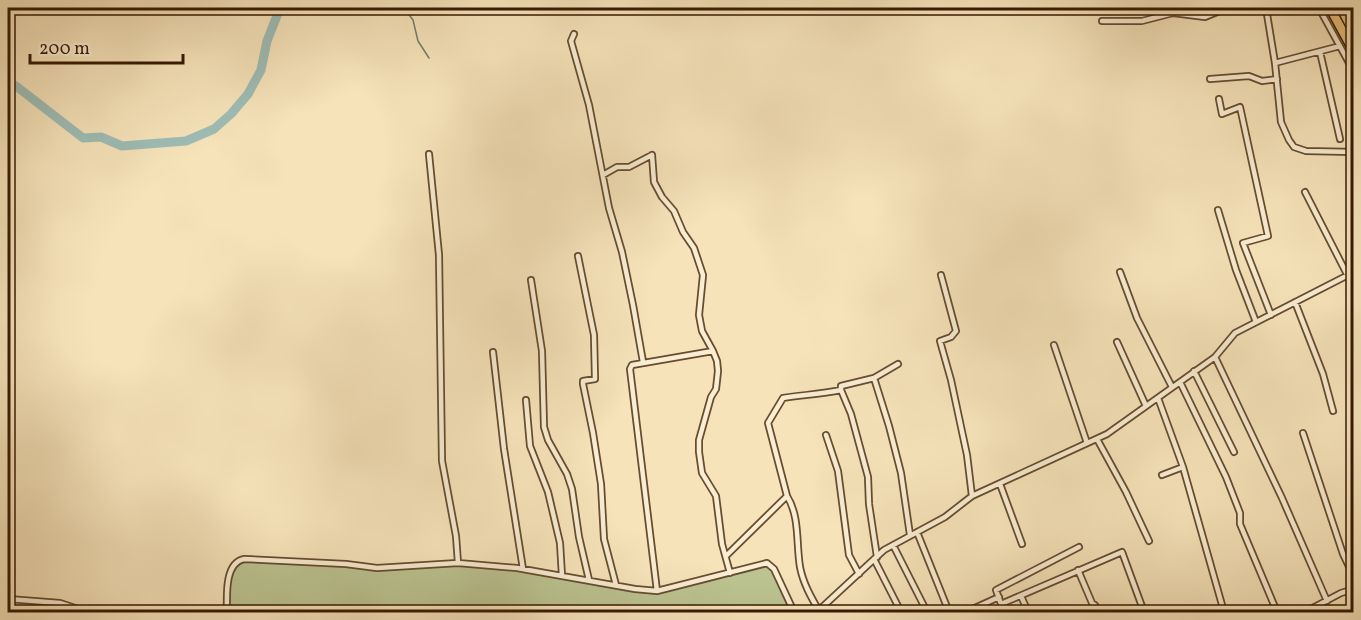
<svg xmlns="http://www.w3.org/2000/svg" width="1361" height="620" font-family="Vollkorn,serif">
<style>
.green{fill:#bbc491;stroke:#796f4a;stroke-width:1.5}
.lines{fill:none;stroke-linecap:round;stroke-linejoin:round}
.stream{stroke:#757c6e;stroke-width:1.5}
.river{stroke:#9ebdb6;stroke-width:9}
.street-casing{stroke:#674c31;stroke-width:8}
.highway-casing{stroke:#371a03;stroke-width:11}
.street{stroke:#f9edd2;stroke-width:4.5}
.highway{stroke:#ebc27d;stroke-width:8}
</style>
<rect width="100%" height="100%" fill="#f6e3ba"/>
<filter id="stains"><feTurbulence type="fractalNoise" baseFrequency=".00333" numOctaves="4"/><feColorMatrix values="0 0 0 0 .2 0 0 0 0 .09 0 0 0 0 .02 0 0 0 .5 -.17"/></filter>
<radialGradient id="worn" r=".72"><stop offset=".6" stop-color="#630" stop-opacity="0"/><stop offset="1" stop-color="#630" stop-opacity=".3"/></radialGradient>
<path class="green" d="M244,559l133,9 81,-5 59,5 140,23 110,-28 4,2 23,47h-567c1,-22 -4,-39 17,-53z"/>
<g class="lines">
<path class="stream" d="M404,8l9,12 5,21 11,17
M1350,612l4,-1"/>
<path class="river" d="M8,83l8,3 67,52 18,-1 21,9 64,-5 28,-12 17,-15 17,-20 13,-24 6,-29 13,-33"/>
<g class="street-casing">
<path id="street" d="M1266,8l9,55 6,59 8,18 5,7 12,4 48,1
M1319,8l35,64
M1351,8l3,5
M1102,21h40l31,-8 32,4 22,-9
M574,34l-3,7 18,64 20,103 13,44 11,53 10,57
M1320,52l20,87
M1275,63l65,-17
M1210,79l39,-3 13,5 15,-2
M1219,99l3,15 18,-7 28,129 -25,7 28,72
M429,154l10,101 3,206 14,75 2,27
M652,155l2,27 8,15 12,14 9,21 11,16 9,27 -4,40 3,16 11,20 4,10 1,10 -2,18 -5,8 -12,43v12l3,21 14,23 6,48 8,29
M603,175l14,-8h12l23,-12
M1305,192l49,96
M1218,210l18,60 20,52
M578,256l16,79 1,43v1l-12,2v3l10,49 8,51 3,55 12,46
M1120,272l17,46 35,69
M941,275l15,56 -5,6 -11,4 11,39 16,75 5,41
M531,280l11,71 2,76 4,13 19,34 5,15 7,48 10,43
M1295,302l28,72 10,37
M1117,342l29,64
M1054,345l33,98
M493,352l11,97 19,120
M1215,357l67,141 45,103
M1194,371l40,81
M874,378l15,48 12,47 9,62
M1180,382l46,95 14,36v11l37,88
M841,390l10,24 17,63 1,27 8,53
M1158,398l25,69 41,145
M526,400l4,46 18,46 12,51 2,33
M1303,433l40,121 11,23
M826,435l12,36 11,84 10,19
M1097,439l29,53 23,49
M1162,475l21,-8
M1000,484l22,60
M787,496c13,21 9,47 13,71 3,16 11,30 19,44
M917,532l32,80
M893,545l34,67
M1079,547l-83,43 5,14 121,-52 22,60
M726,556l61,-60 -19,-73 15,-25c20,-3 38,-4 58,-8v-4l33,-8 24,-14
M874,559l27,53
M1078,570l14,33 3,2 3,7
M657,591l-27,-222 2,-4 81,-14
M1021,596l7,16
M8,599l52,4 27,9
M227,612c0,-15 -3,-49 17,-53l102,5 31,4 81,-5 59,5 118,21 22,2 110,-28 7,6 20,43
M817,612l67,-62 61,-33 27,-21 135,-62 108,-77 20,-24 119,-61
M966,612l33,-15
M1305,612l36,-19 13,-4"/>
</g>
<g class="highway-casing">
<path id="highway" d="M1330,8l24,44
M1341,8l13,25"/>
</g>
<use href="#street" class="street"/>
<use href="#highway" class="highway"/>
</g>
<rect width="1361" height="620" fill="none" stroke="#f6e3ba" stroke-width="30"/>
<rect x="9" y="9" width="1343" height="602" fill="none" stroke="#371a03" stroke-width="3"/>
<rect x="15" y="15" width="1331" height="590" fill="none" stroke="#371a03" stroke-width="1.5"/>
<path d="M30 54v9h153v-9" fill="none" stroke="#371a03" stroke-width="3"/>
<text x="39" y="54" font-size="18" fill="#371a03" stroke="#f9edd2" stroke-width="4.5" paint-order="stroke">200 m</text>
<rect width="100%" height="100%" filter="url(#stains)"/>
<rect width="100%" height="100%" fill="url(#worn)"/>
</svg>
